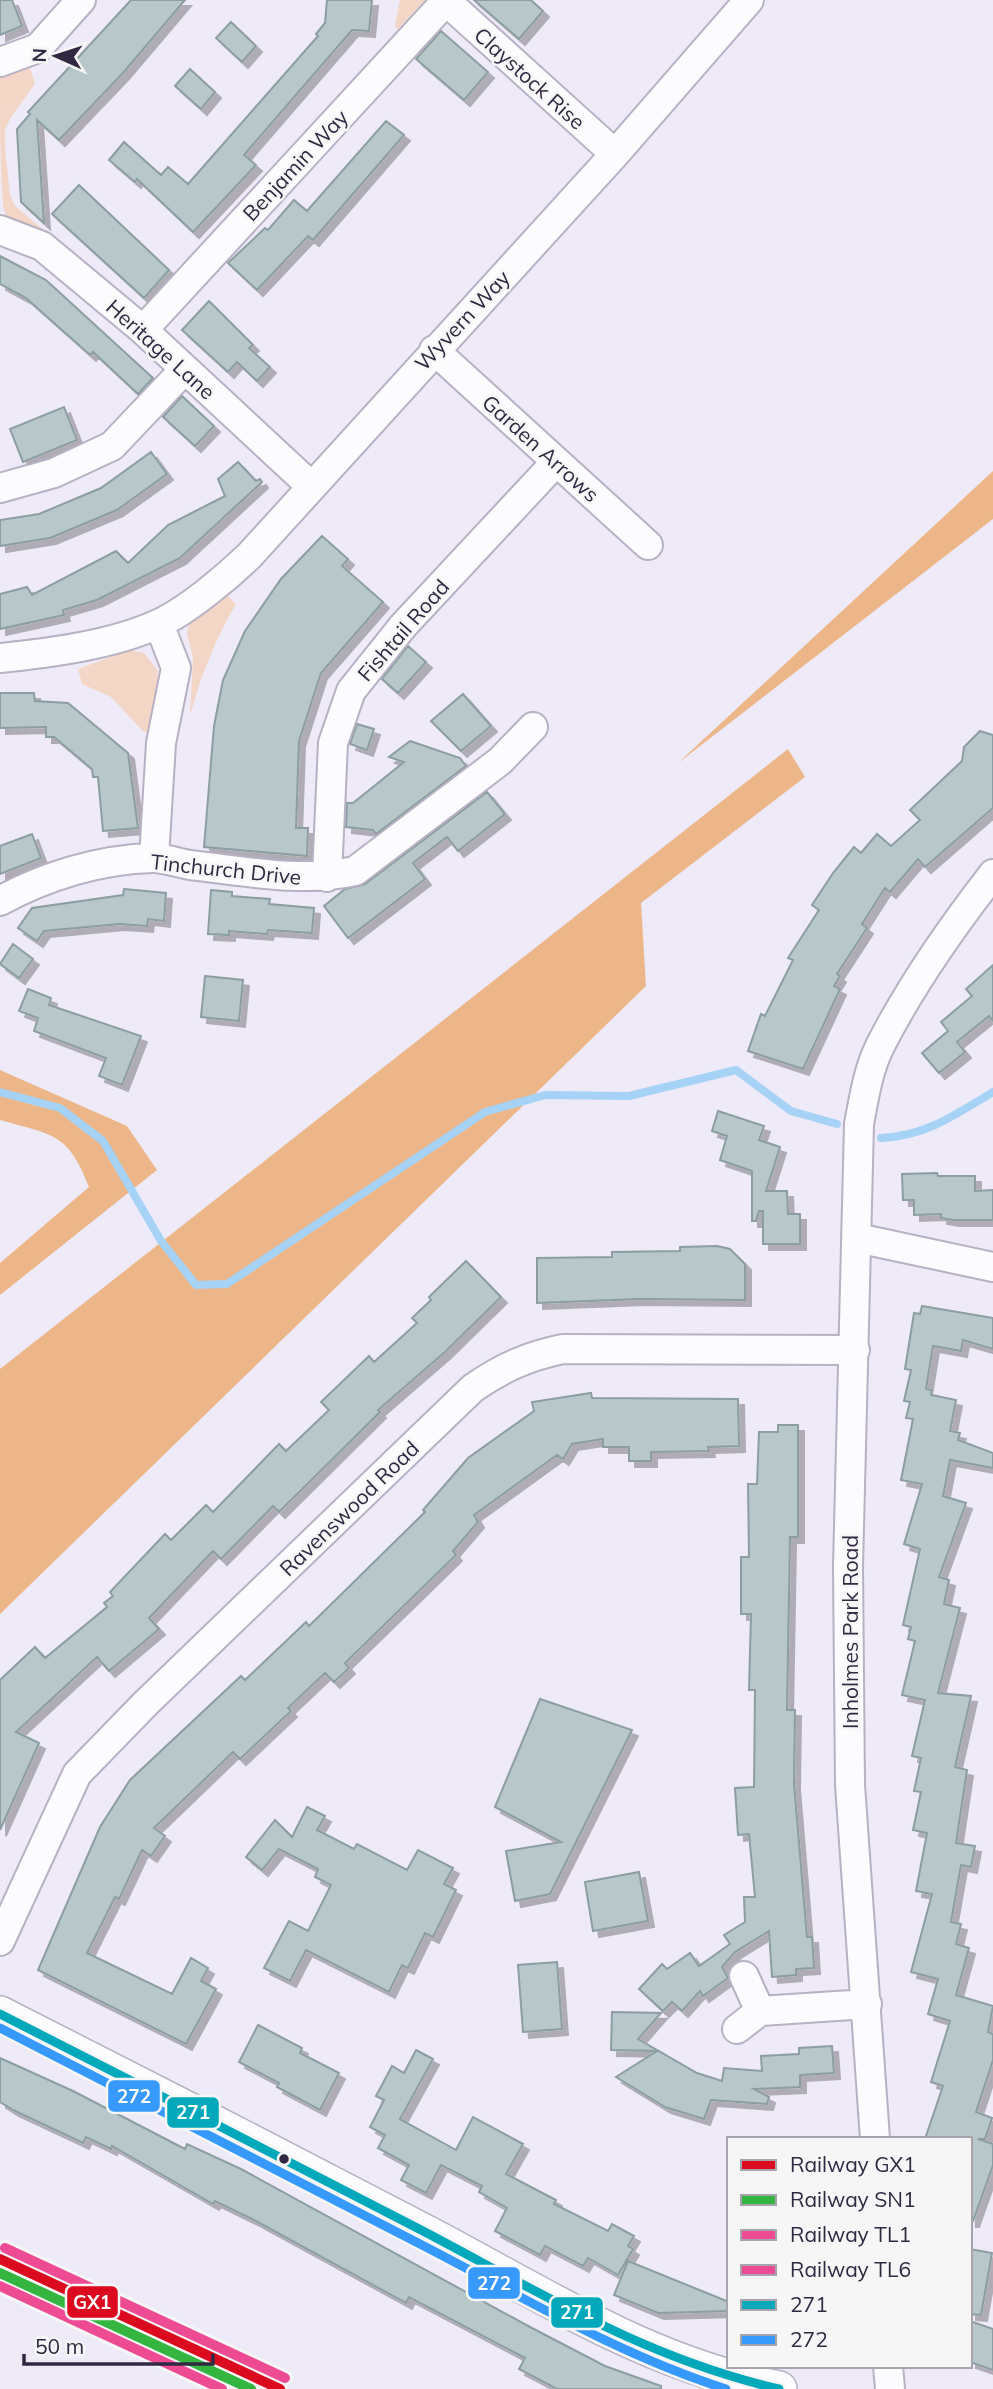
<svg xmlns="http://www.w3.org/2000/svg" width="993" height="2389" font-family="Mulish,sans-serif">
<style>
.green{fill:#f4d6c6}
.forest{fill:#ecb688}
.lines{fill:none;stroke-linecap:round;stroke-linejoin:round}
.stream{stroke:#a6d2f6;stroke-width:8}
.building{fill:#b8c7ca;stroke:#8c9ea2;stroke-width:2;filter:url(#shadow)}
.minor-casing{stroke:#b7b1c3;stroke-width:32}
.tertiary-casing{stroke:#b7b1c3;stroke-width:38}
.minor{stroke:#fcfcfe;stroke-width:28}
.tertiary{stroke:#fcfcfe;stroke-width:35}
.bus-1-casing{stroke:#f6f6f6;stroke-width:14}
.bus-2-casing{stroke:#f6f6f6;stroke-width:14}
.bus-1{stroke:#03a8ba;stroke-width:9}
.bus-2{stroke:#3799fb;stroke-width:9}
.rail-1-casing{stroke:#f6f6f6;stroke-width:16}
.rail-2-casing{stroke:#f6f6f6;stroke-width:16}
.rail-3-casing{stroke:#f6f6f6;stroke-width:16}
.rail-4-casing{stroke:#f6f6f6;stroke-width:16}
.rail-1{stroke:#dc0a1e;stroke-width:10}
.rail-2{stroke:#33b540;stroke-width:10}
.rail-3{stroke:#ee4b95;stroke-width:10}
.rail-4{stroke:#ee4b95;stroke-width:10}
.bus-dot{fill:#312841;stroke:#f6f6f6;stroke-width:2.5}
.labels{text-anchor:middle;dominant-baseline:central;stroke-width:5;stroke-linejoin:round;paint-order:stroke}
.street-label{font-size:21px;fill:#312841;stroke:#f6f6f6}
.line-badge{stroke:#f6f6f6;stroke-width:2.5}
.badge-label{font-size:19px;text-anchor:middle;font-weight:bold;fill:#fff}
</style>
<defs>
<filter id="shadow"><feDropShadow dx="6" dy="6" stdDeviation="0" flood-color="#0004"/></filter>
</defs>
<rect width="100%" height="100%" fill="#eeeaf8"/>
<path class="green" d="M400,0h25l-27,29 -3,-3z
M30,68l5,16 -24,33 -6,13v18l5,47 5,11 33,28c-13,-5 -35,-9 -43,-21 -5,-15 -5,-111 -5,-135z
M228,596l8,8c-21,36 -35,71 -46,112l3,-59 -6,-23 2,-10z
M129,650l15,3 14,18 -4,60 -10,1 -33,-35 -29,-13 -4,-15z"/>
<path class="forest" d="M993,471v48l-315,244z
M788,749l17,28 -164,126 5,83 -646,628v-245z
M0,1070l127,56 30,44 -157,125v-32l89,-76c-21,-55 -37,-52 -89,-67z"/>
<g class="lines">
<path class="stream" d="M0,1092l60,16 43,33 58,100 35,44 31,-1 258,-172 60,-17 84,1 107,-26 55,41 46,13
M881,1138c45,-2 74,-23 112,-46"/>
</g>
<path class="building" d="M0,0h12l10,26 -22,9z
M131,0h54l-62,73 -64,67 -22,-20 7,103 -23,-21 -4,-73 13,-15 -2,-2z
M327,0h45l-3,31 -17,-1 -108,125 12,10 -63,67 -56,-53 -2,3 -26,-22 15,-18 37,33 7,-8 20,17 130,-148 -2,-2 9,-11z
M474,0h57l12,11 -24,28z
M231,22l25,24 -14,16 -26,-24z
M441,31l47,41 -24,28 -48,-41z
M190,69l25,23 -14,17 -26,-23z
M386,121l18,14 -91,105 -5,-4 -51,54 -29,-27 37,-35 3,2 26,-30 13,11z
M79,185l90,85 -25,28 -92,-84z
M0,256l46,24 107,98 -15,16 -45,-42 -3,3 -64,-57 -26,-14z
M209,301l44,44 -4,3 21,19 -13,14 -20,-19 -9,10 -46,-42z
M182,396l32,30 -19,20 -32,-29z
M64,407l13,33 -54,22 -13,-33z
M151,452l16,22 -50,36 -67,28 -50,8v-26l39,-6 62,-26z
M238,462l18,19 4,-2 2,3 -82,76 -83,42 -34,10 1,5 -64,14v-35l27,-7 5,8 84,-44 12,12 40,-38 57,-29 -7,-17z
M322,536l26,23 -6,7 41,36 -62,71 -22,68 -3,87h12l-1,28 -103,-9 10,-121 9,-46 22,-49 36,-52z
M408,646l18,16 -28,31 -16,-14z
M0,693h34l1,8 33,2 60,50 10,75 -35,3 -5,-54h-5l-1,-8 -38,-32h-8v-10l-46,1z
M463,694l28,32 -30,25 -30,-30z
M357,724l17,5 -7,21 -17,-6z
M980,731l13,4v73l-68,59 -7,-8 -28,33 -5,-4 -23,36 5,4 -30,46 3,2 -6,10 6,3 -37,80 -55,-18 13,-37 4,2 28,-56 -5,-2 31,-48 -7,-5 21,-32 21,-26 7,6 16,-19 14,12 29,-26 -10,-10 52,-49 2,-14z
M410,741l50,17 6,8 -90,68 -3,-4 -27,-3 1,-24h6l51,-41 -15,-5z
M487,792l18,22 -47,37 -11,-14 -34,26 12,16 -77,59 -24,-32 21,-17 20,-5z
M32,834l9,24 -41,16v-28z
M124,889l42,4 -2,28 -16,-2 -1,7 -28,-2 -75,7 -7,10 -19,-13 14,-20 91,-13z
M211,890l21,2v4l38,3 -1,5 45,4 -2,25 -44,-3 -1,4 -38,-3v4l-21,-1z
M13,944l20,15 -14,19 -19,-14z
M993,965v56l-4,-5 -32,26 8,10 -26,21 -17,-20 26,-22 -7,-9 31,-26 -6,-7z
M205,976l38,4 -4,41 -38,-4z
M28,989l23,9 -2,7 92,31 -19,49 -23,-9 7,-18 -72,-27 4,-13 -19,-7z
M718,1111l46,15 -5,14 21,7 -14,44h21l1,23h12v30h-37v-33h-4l-3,10h-4v-50l-32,-11 7,-24 -15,-5z
M937,1173l1,3h37v15l18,-1v30h-40l-12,-2v-4l-27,1v-15h-11l-1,-26z
M717,1246l13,3 15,15v36l-105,-1 -103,4v-45l75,-1v-5l68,-1v-4z
M466,1261l35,36 -56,55 -67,58 2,2 -101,100 -6,-6 -52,53 -8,-8 -64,67 10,11 -50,42 -12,-14 -81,75 23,11 -39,87v-150l35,-33 10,11 62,-51 -3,-4 9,-7 -3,-4 55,-58 6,6 35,-35 7,7 66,-68 7,7 43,-41 -8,-8 48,-46 5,6 43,-39 -5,-5 19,-18 -2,-3z
M922,1306l71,12v31l-30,-9 -2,11 -28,-5 -7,43 6,1 -1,5 25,5 -6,31 10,2 -2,7 35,13v15l-43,-8 -7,36 23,7 -27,74 10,3 -5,24 16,4 -22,85 33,3 -16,71 12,3 -11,73 19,3 -4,21 -10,-2 -10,57 10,2 -5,20 13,4 -13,47 37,11 -5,26 5,2v26l-17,52 16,6 -7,21h-7l15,5v21l-20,56h-3v-82h-45l18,-53 -12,-4 19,-61 -22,-7 10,-35 -27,-7 21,-78 -16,-3 11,-58 -14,-3 8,-38 -7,-1 7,-33 -9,-2 13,-56 -23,-5 13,-54 -7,-2 3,-12 -8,-2 17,-76 -16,-5 18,-60 -21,-4 12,-61 -7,-1 4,-16 -6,-1 7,-31 -6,-1 9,-56 6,1z
M591,1393l1,5 146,1 1,47 -31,1 1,4 -58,1v9h-22v-14h-26v-8l-31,5 -9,15 -6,-4 -83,60 4,7 -25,29 3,4 -111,108 4,5 -15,14 -9,-9 -37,35 3,3 -51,48 -7,-7 -79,76 11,8 -14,20 -9,-6 -23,49 -4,-2 -28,56 85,41 19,-36 17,10 -7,13 15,8 -30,55 -148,-74 62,-143 30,-47 111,-104 4,4 61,-58 3,4 116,-114 -2,-2 45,-52 66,-47 -2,-9z
M778,1425h20v112h-8l-3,173h8l-1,74 13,153h5l2,31 -18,1v6l-24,2 -3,-46 -34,21 -13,15 6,11 -25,18 -3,-5 -18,20 -10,-9 -9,9 -24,-22 23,-25 5,5 23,-16 9,13 31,-22 -6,-9 21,-13 -1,-25h11l-6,-63 -11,1 -3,-47 19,-1 1,-97h-6l2,-76h-10v-57h8l-1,-73h9l2,-52h19z
M540,1699l92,31 -82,164 -35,7 -9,-50 55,-9 -66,-35z
M307,1807l18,9 -8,14 37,19 3,-5 50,26 11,-20 35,18 -9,16 12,6 -23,47 -8,-4 -17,35 -6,-3 -13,27 -83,-42 -16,31 -26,-13 25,-47 19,10 23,-46 -16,-8 3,-8 -39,-20 -17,21 -16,-13 29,-37 17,17z
M639,1872l9,49 -55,10 -8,-49z
M557,1962l5,67 -39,3 -5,-67z
M612,2012l49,1 -23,26 59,34 25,8 2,-13 38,3 -1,-15 38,-2v-6l33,-2 2,27 -34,2v12l-46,2 15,8 -2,7 -56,-4 -7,19 -39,-12 -49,-30 41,-26 -46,-1z
M258,2025l44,23 -2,5 39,20 -19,37 -43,-23 2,-4 -40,-21z
M416,2050l17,9 -33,60 56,31 17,-33 50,27 -17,30 50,26 -2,4 54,27 4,-7 22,12 -6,10 5,3 -15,26 -30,-17 -5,8 -38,-20 -5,9 -45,-24 12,-23 -28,-16 3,-6 -41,-21 -15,28 -25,-13 8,-15 -31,-17 7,-13 -15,-8 14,-27 -8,-4 16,-30 12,7z
M0,2058l73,33 112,58 2,-5 54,25 289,158 75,39 56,20v3h-104l-38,-20 6,-11 -116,-61 -3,6 -152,-83 -39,-19 -2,3 -101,-58 -1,3 -25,-12 -3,6 -70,-33 -13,-8z
M970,2249l22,4 -11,62 -11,-1z
M628,2261l101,41v9l-71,2 -44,-18z
M970,2321l23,8v41l-23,-8z"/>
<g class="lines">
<g class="minor-casing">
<path id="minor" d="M446,1l169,153
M0,62l38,-14 43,-48
M0,230l42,16 101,84 168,156
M143,330l304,-330
M434,350l214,195
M0,488l54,-15 58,-27 72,-76
M0,658c50,-5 112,-13 158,-34 29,-13 69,-47 91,-68l366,-402 134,-154
M154,858l7,-115 15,-75 -17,-44
M327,877l6,-134 18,-52 52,-65 153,-164
M0,901c45,-25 101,-42 153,-43 12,0 25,5 37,7 55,6 110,18 165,6l145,-110 33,-34
M857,1238l136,29
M0,1941l77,-167 69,-71 327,-315c29,-20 55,-32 90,-39l292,1
M744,1976l16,35
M737,2029l23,-18 107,-7
M875,2139l-25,-354 -2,-218 11,-443c5,-26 9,-54 21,-78 31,-61 71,-118 113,-172
M888,2366l2,23"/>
</g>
<g class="tertiary-casing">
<path id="tertiary" d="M0,2014c144,73 289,147 432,222 114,60 218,129 347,153"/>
</g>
<use href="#minor" class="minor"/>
<use href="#tertiary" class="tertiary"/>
<g class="bus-1-casing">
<path id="bus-1" d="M0,2014c141,72 283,144 423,217 120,63 222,127 356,158"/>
</g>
<g class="bus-2-casing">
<path id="bus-2" d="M0,2028c140,71 280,143 420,216 101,52 197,110 306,145"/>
</g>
<use href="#bus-1" class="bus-1"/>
<use href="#bus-2" class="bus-2"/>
<g class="rail-1-casing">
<path id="rail-1" d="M0,2259l280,130"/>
</g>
<g class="rail-2-casing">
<path id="rail-2" d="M0,2273l251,116"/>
</g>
<g class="rail-3-casing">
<path id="rail-3" d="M5,2248l280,130"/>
</g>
<g class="rail-4-casing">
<path id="rail-4" d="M0,2286l222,103"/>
</g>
<use href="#rail-1" class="rail-1"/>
<use href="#rail-2" class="rail-2"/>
<use href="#rail-3" class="rail-3"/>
<use href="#rail-4" class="rail-4"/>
</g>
<circle class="bus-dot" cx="284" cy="2159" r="6"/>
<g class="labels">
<g class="street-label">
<text transform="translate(530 78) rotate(42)">Claystock Rise</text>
<text transform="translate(295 165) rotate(-47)">Benjamin Way</text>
<text transform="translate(462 320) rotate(-47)">Wyvern Way</text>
<text transform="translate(161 349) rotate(42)">Heritage Lane</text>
<text transform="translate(541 448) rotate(42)">Garden Arrows</text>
<text transform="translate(403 630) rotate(-49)">Fishtail Road</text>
<text transform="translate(226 869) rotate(6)">Tinchurch Drive</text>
<text transform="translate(349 1508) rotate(-44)">Ravenswood Road</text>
<text transform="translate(850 1632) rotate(-90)">Inholmes Park Road</text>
</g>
</g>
<g class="line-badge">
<rect x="107" y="2079" width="54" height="34" rx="7" fill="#3799fb"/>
<rect x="166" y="2096" width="54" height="33" rx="7" fill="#03a8ba"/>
<rect x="467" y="2266" width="54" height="34" rx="7" fill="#3799fb"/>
<rect x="66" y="2285" width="53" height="34" rx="7" fill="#dc0a1e"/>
<rect x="550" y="2296" width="54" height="33" rx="7" fill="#03a8ba"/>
</g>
<g class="badge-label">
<text x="134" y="2103">272</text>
<text x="193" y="2119">271</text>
<text x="494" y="2290">272</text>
<text x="92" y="2309">GX1</text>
<text x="577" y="2319">271</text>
</g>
<rect x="727" y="2137" width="245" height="231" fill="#f6f6f6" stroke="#a7a4ae" stroke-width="2"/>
<rect x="741" y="2160" width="35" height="10" fill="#dc0a1e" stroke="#a7a4ae" stroke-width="2"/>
<text x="790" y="2172" font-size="21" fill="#312841">Railway GX1</text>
<rect x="741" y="2195" width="35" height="10" fill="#33b540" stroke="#a7a4ae" stroke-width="2"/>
<text x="790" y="2207" font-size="21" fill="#312841">Railway SN1</text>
<rect x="741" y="2230" width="35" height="10" fill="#ee4b95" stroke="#a7a4ae" stroke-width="2"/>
<text x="790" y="2242" font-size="21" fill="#312841">Railway TL1</text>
<rect x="741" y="2265" width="35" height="10" fill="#ee4b95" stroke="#a7a4ae" stroke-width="2"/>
<text x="790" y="2277" font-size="21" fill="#312841">Railway TL6</text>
<rect x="741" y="2300" width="35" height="10" fill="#03a8ba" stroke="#a7a4ae" stroke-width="2"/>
<text x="790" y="2312" font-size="21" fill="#312841">271</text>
<rect x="741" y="2335" width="35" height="10" fill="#3799fb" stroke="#a7a4ae" stroke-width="2"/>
<text x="790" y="2347" font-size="21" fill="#312841">272</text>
<g transform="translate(56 56) rotate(273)" stroke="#f6f6f6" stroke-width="5" paint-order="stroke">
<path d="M0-5L12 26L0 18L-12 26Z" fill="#312841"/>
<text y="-10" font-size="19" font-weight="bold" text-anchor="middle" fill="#312841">N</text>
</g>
<path d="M24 2354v10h189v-10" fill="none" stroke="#312841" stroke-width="3.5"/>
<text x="35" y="2354" font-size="21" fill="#312841" stroke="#f6f6f6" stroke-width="5" paint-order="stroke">50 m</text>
</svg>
